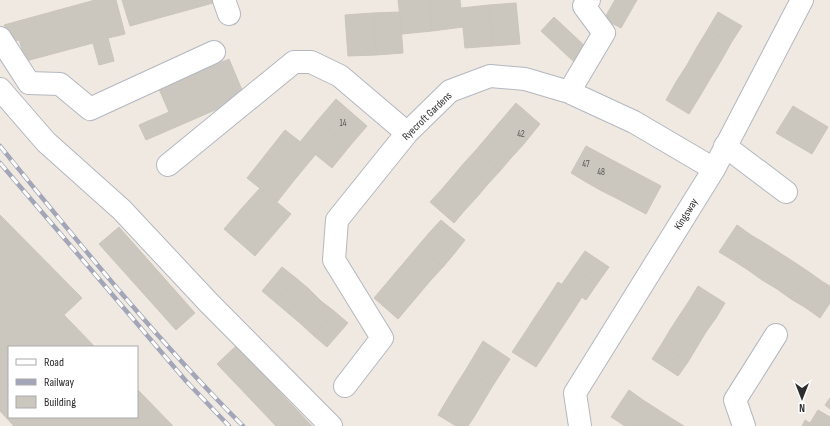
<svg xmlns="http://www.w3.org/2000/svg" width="830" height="426" font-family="'Sofia Sans Condensed',sans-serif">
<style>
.building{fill:#cbc7bf;stroke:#cbc5ba}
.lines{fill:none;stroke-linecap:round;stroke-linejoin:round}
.minor-casing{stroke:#b4b7c1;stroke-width:24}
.minor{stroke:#fff;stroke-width:22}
.rail-casing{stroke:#a3a6b8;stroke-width:4.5}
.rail{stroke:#fff;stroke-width:3;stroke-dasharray:9;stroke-linecap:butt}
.labels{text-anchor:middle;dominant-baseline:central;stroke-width:3.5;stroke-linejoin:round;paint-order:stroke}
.number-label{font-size:9px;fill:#555452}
.street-label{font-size:11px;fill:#2e2e2e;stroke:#fff}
</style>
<rect width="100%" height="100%" fill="#efe9e1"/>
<path class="building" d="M95,0h21l9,34 -17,4 6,23 -15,4 -6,-22 -67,18 -7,-21 -5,1 -10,-16z
M122,0h90l1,3 -83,23z
M398,0h31l3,31 -30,3z
M429,0h31l3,27 -31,4z
M615,0h22l-16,28 -17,-9z
M516,3l4,41 -28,2 -3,-41z
M489,5l3,41 -27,2 -4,-40z
M400,12l3,41 -27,2 -3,-42z
M718,12l24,14 -11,17 -23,-14z
M373,13l3,42 -28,1 -3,-41z
M554,17l33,31 -13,14 -33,-31z
M708,29l23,14 -10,18 -24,-14z
M697,47l24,14 -11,18 -23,-14z
M229,59l16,38 -99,43 -7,-15 30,-13 -10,-23z
M687,65l23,14 -10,17 -24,-14z
M676,82l24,14 -11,18 -23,-14z
M336,99l31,27 -18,21 -31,-27z
M516,103l24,21 -17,21 -25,-21z
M793,106l35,21 -16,27 -36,-21z
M318,120l31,27 -17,21 -32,-26z
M498,124l25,21 -12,13 -24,-21z
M285,130l31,24 -20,24 -30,-24z
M487,137l24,21 -11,13 -24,-21z
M586,146l15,8 -15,28 -15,-9z
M476,150l24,21 -12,13 -24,-21z
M266,154l30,24 -19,24 -30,-24z
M601,154l15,8 -16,28 -14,-8z
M616,162l15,8 -15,28 -16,-8z
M464,163l24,21 -11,13 -24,-21z
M631,170l15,8 -15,28 -15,-8z
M453,176l24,21 -12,13 -23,-21z
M646,178l15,8 -15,28 -15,-8z
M260,188l31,26 -18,21 -31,-27z
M442,189l23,21 -11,13 -24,-21z
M242,208l31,27 -18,21 -31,-27z
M0,215l82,83 -18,17 31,32h-86v70h128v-28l36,37h-159l-14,-15z
M441,220l24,20 -11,14 -25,-21z
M737,225l14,10 -17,26 -15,-9z
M119,227l76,86 -19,17 -77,-86z
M429,233l25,21 -11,13 -25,-21z
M751,235l15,9 -18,26 -14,-9z
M766,244l14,9 -18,27 -14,-10z
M418,246l25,21 -12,13 -24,-21z
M585,251l24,16 -12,17 -24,-16z
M780,253l14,9 -17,27 -15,-9z
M407,259l24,21 -11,13 -24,-21z
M794,262l15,10 -18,27 -14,-10z
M282,267l14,11 -21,24 -13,-11z
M573,268l24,16 -11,16 -24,-16z
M396,272l24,21 -11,13 -24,-21z
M809,272l14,10 -17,26 -15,-9z
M296,278l13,11 -21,24 -13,-11z
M558,282l24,15 -11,17 -24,-15z
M823,282l7,4v17l-10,15 -14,-10z
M385,285l24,21 -11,13 -24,-21z
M698,286l27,17 -9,15 -27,-17z
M309,289l12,12 -20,23 -13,-11z
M547,299l24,15 -12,18 -24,-15z
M321,301l13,10 -20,25 -13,-12z
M689,301l27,17 -10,14 -27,-16z
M334,311l14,12 -21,24 -13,-11z
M679,316l27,16 -9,15 -27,-17z
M535,317l24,15 -11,17 -24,-15z
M670,330l27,17 -9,15 -27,-17z
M524,334l24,15 -12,18 -24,-15z
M483,341l27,18 -9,14 -27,-17z
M661,345l27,17 -10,14 -26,-17z
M236,346l76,80h-36l-59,-62z
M474,356l27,17 -9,14 -27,-16z
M465,371l27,16 -9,15 -27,-17z
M456,385l27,17 -9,15 -27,-17z
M629,390l14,10 -18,26 -14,-9z
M830,398v11l-5,-4z
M447,400l27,17 -6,9h-12l-18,-11z
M643,400l14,9 -11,17h-20z
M657,409l14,9 -4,8h-21z
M818,410l12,7v9h-28l3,-6 5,3z
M671,418l13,8h-17z"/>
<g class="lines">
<g class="minor-casing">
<path id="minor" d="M224,0l5,14
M0,38l29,45 31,1 30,25 124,-57
M0,89l46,53 76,68 87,93 122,123
M569,92l35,-59 -20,-27 5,-6
M725,146l61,46
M168,165l126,-103h17l29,14 67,57
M345,386l37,-48 -48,-78 3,-40 70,-87 43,-42 40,-15 35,3 44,13 65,30 80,47
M580,426l-5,-33 139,-224 88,-169
M744,426l-9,-26 41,-65"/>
</g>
<use href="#minor" class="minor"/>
<g class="rail-casing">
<path id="rail" d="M0,146c78,96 156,193 243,280
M0,163l186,218 43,45"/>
</g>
<use href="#rail" class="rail"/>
</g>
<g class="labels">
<g class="number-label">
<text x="343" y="123">14</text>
<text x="521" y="134">42</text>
<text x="586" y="164">47</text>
<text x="601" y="172">48</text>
</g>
<g class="street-label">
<text transform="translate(427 116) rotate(-44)">Ryecroft Gardens</text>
<text transform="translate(686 214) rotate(-58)">Kingsway</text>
</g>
</g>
<rect x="8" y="346" width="130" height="72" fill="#ffffff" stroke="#ababab"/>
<rect x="16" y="359" width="20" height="6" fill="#ffffff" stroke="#ababab"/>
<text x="44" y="366" font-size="12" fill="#2e2e2e">Road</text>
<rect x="16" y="379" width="20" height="6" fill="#a3a6b8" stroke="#ababab"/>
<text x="44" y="386" font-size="12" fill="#2e2e2e">Railway</text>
<rect x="16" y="396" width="20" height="12" fill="#cbc7bf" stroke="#ababab"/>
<text x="44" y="406" font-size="12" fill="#2e2e2e">Building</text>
<g transform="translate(802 398) rotate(180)" stroke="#ffffff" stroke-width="3" paint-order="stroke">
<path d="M0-3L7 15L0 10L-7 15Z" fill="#2e2e2e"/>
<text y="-6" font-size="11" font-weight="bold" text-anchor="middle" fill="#2e2e2e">N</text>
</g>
</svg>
